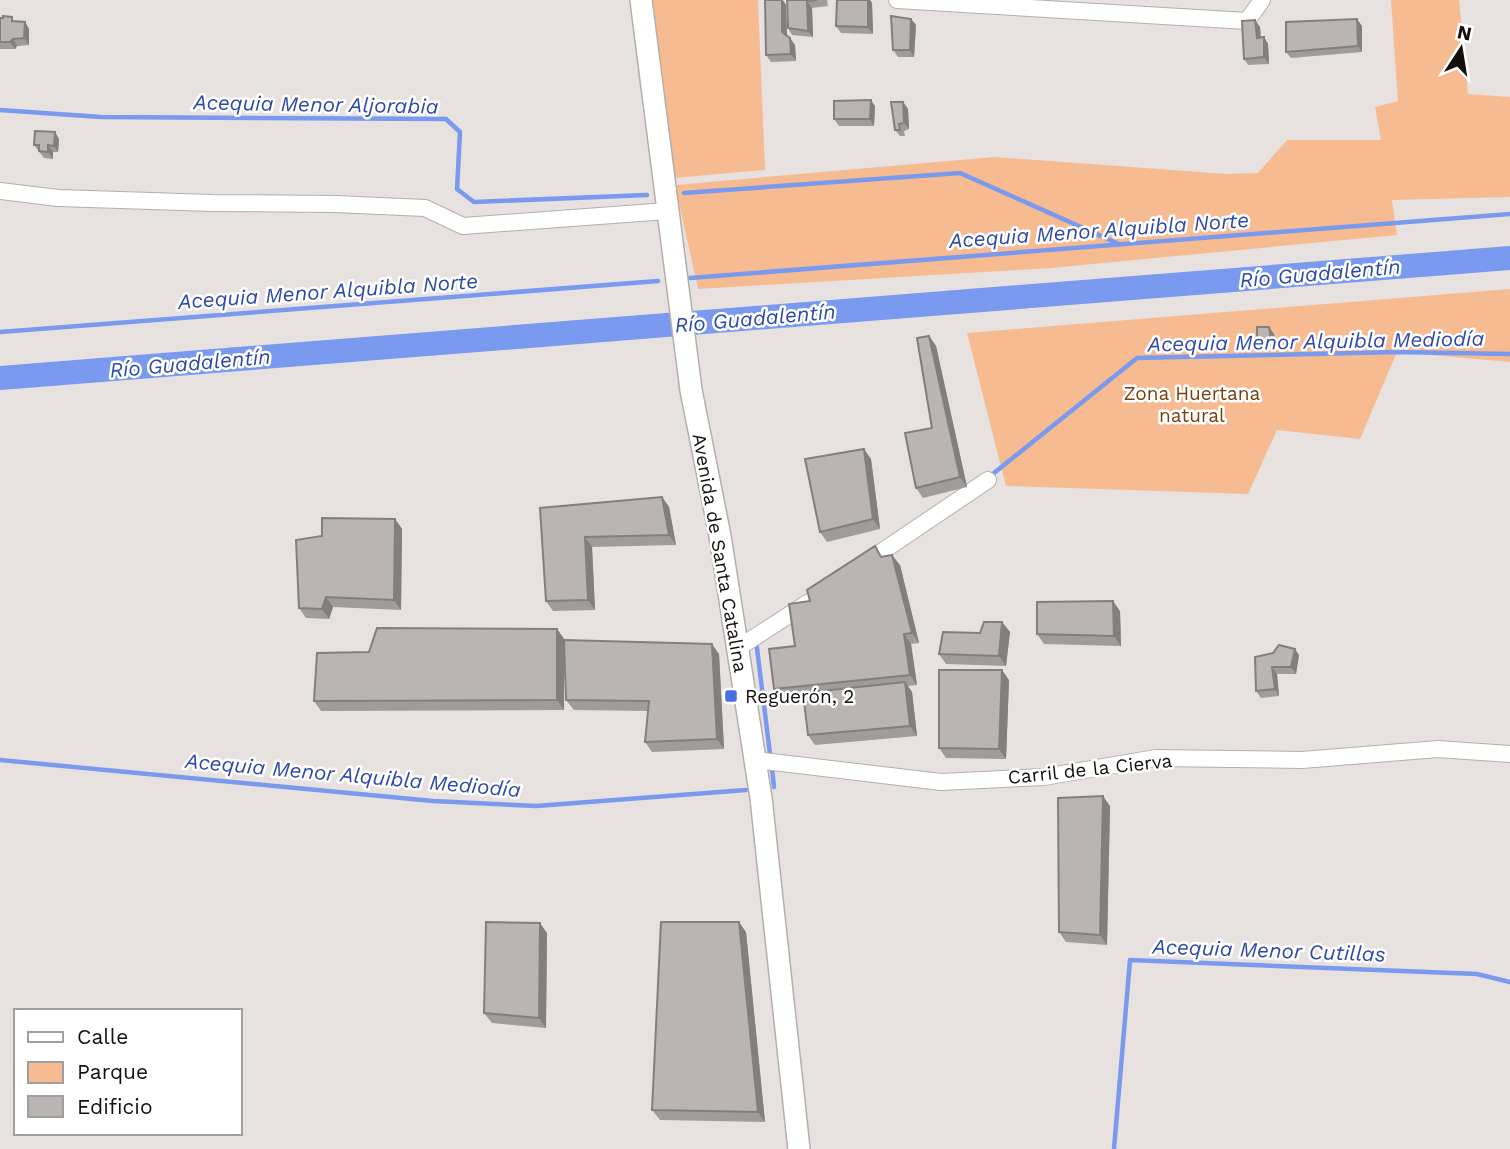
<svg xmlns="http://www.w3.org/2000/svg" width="1510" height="1149" font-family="'Work Sans',sans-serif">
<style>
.green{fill:#f7bb92}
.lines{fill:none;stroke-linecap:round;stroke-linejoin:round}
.stream{stroke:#799aef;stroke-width:4.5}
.river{stroke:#799aef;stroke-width:24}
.minor-casing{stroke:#b4afac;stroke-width:18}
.major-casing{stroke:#b4afac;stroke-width:24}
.minor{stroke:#fff;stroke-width:16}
.major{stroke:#fff;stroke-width:21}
.wall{fill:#a09c99}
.shaded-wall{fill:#827f7d}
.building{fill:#bab5b2;stroke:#827f7d;stroke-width:2}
.poi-dot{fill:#486ee1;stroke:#fff;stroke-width:2.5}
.labels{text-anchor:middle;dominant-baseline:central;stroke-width:5;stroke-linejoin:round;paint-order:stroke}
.park-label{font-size:19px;fill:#763f10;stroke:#fff}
.street-label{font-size:19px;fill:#100f0e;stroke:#fff}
.poi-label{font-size:19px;fill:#100f0e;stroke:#fff;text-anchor:start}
.water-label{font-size:21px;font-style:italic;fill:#2c49aa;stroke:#fff}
</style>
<rect width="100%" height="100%" fill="#e7e2df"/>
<path class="green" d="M652,0h106l7,170 -91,8z
M1391,0h68l9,94 42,3v100l-118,3 5,35 -346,33 -353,21 -23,-104 319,-28 233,17 31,-1 29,-33h94l-6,-33 23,-6z
M1510,289v73l-113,-10 -37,87 -83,-9 -29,64 -242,-8 -39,-153z"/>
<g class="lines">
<path class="stream" d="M0,110l101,7 345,2 14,13 -3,57 17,13 173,-7
M684,193l276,-20 159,71
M690,278l820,-64
M0,332l658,-51
M994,473l143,-115 260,-6 113,2
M756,640l14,114
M0,760l433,41 103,5 210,-16
M772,768l2,19
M1114,1149l16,-189 347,14 33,8"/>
<path class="river" d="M0,378l1510,-120"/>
<g class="minor-casing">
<path id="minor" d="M897,0l350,21 15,-21
M0,191l58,7 155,5 122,1 90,4 38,18 204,-15
M862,565l126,-85
M738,648l71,-46
M756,760l185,22 103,-5 112,-19 146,2 136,-11 72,5"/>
</g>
<g class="major-casing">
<path id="major" d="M641,0l50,390 29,146 41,262 38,351"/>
</g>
<use href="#minor" class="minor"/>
<use href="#major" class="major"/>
</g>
<path class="wall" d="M765,0h18l3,5 1,31 8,9 1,16 -25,1 -5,-7z
M787,0h40l1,6 -16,2 1,29 -21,-2 -4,-7z
M837,0h33l2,3 1,31 -32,-1 -5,-7z
M0,18l15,3 10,1 4,7v16l-12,1 -2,3h-15z
M911,19l5,6 -2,32h-16l-5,-7z
M1362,26v26l-71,6 -5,-6z
M1260,27l1,10h3l4,7 1,20 -21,1 -4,-6z
M903,102l5,7 1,20 -5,2 1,5h-5l-5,-6z
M875,106l-1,20h-35l-5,-7z
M59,139l-1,13h-5v7l-9,-1 -10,-13z
M1274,334l2,12 -14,1 -5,-6z
M929,336l7,10 31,141 -44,11 -7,-10 16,-60z
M871,459l9,70 -53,13 -7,-10z
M662,497l7,10 7,38 -84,2 3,63 -42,1 -7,-10 -6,-93z
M395,519l7,10 -1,81 -68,-3 -4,12 -23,-1 -7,-10 23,-72z
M882,557l18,8 19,78 -8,1 6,41 -9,1 4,6 5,44 -102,9 -7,-10 -5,-38 -22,2 -7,-10 21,-43 15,-45z
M1120,611l1,35 -77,-2 -7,-10z
M1002,622l8,10 -4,34 -60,-2 -7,-10z
M557,629l7,10v71l-243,1 -7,-10 55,-49z
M719,654l5,95 -72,3 -7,-10 3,-31 -74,-1 -8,-10z
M1299,655l-3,19h-19l2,22 -18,2 -5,-7 -1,-34z
M1009,680l-3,79 -60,-1 -7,-10z
M1110,806l-3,139 -41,-3 -7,-10z
M746,932l19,190 -105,-2 -8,-10z
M547,933l-1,95 -54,-5 -8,-10z"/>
<path class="shaded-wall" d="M782,0l4,5 1,34 -5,-7z
M868,0h2l2,3 1,31 -5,-7z
M807,1l5,7 1,29 -5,-6z
M911,19l5,6 -2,32 -4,-7z
M1357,19l5,7v26l-4,-6z
M1255,20l5,7 1,18 -4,-7z
M25,22l4,7v16l-5,-7z
M1264,37l4,7 1,20 -5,-7z
M790,38l5,7 1,16 -5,-7z
M13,39l4,7 -2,3 -5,-7z
M871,100l4,6 -1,20 -4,-7z
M903,102l5,7 1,20 -5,-6z
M55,132l4,7 -1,13 -4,-6z
M48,145l5,7v7l-5,-7z
M1269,327l5,7 2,12 -5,-7z
M929,336l7,10 31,141 -7,-10z
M864,449l7,10 9,70 -7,-10z
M662,497l7,10 7,38 -7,-10z
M395,519l7,10 -1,81 -7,-10z
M585,537l7,10 3,63 -7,-10z
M892,555l8,10 19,78 -7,-10z
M326,597l7,10 -4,12 -7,-10z
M1113,601l7,10 1,35 -7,-10z
M1002,622l8,10 -4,34 -7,-10z
M557,629l7,10v71l-7,-10z
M904,634l7,10 6,41 -7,-10z
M712,644l7,10 5,95 -7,-10z
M1295,649l4,6 -3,19 -5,-7z
M1272,667l5,7 2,22 -4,-7z
M1002,670l7,10 -3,79 -7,-10z
M905,682l7,10 5,44 -7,-10z
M1103,796l7,10 -3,139 -7,-10z
M739,922l7,10 19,190 -7,-10z
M540,923l7,10 -1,95 -7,-10z"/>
<path class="building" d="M765,0h17v32l8,6 1,16 -25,1z
M787,0h30l-10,1 1,30 -20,-3z
M837,0h31v27l-32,-1z
M3,16l9,1v4l13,1 -1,16 -11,1 -3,3h-10v-24h3z
M891,16l20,3 -1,31h-17z
M1357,19l1,27 -72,6v-30z
M1255,20l2,18 7,-1v20l-20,2 -2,-38z
M871,100l-1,19h-36v-18z
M891,102h12l1,21 -5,1 1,6h-5z
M35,131l20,1 -1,14 -6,-1v7l-9,-1v-6h-5z
M1257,327h12l2,12 -14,2z
M929,336l31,141 -44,11 -11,-55 27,-5 -15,-90z
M864,449l9,70 -53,13 -15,-73z
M662,497l7,38 -84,2 3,63 -42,1 -6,-93z
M322,518l73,1 -1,81 -68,-3 -4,12 -23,-1 -3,-68 26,-4z
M875,546l6,11 11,-2 20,78 -8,1 6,41 -136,14 -5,-40 26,-3 -6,-42 21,-3 -3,-11z
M1113,601l1,35 -77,-2v-32z
M984,622h18l-3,34 -60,-2 4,-22 37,1z
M377,628l180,1v71l-243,1 3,-48 52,-1z
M564,640l148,4 5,95 -72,3 4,-41 -83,-1z
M1279,645l16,4 -4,18h-19l3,22 -19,2 -1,-34 18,-4z
M939,670h63l-3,79 -60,-1z
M905,682l5,44 -102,9 -5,-42z
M1103,796l-3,139 -41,-3 -1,-134z
M486,922l54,1 -1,95 -55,-5z
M661,922h78l19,190 -106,-2z"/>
<rect class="poi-dot" x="724" y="689" width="14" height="14" rx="3.5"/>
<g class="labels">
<g class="park-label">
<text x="1192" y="393">Zona Huertana<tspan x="1192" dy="22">natural</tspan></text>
</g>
<g class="street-label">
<text transform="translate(720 553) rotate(80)">Avenida de Santa Catalina</text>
<text transform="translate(1090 769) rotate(-6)">Carril de la Cierva</text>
</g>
<g class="poi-label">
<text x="745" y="696">Reguerón, 2</text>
</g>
<g class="water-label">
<text transform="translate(316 104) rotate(1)">Acequia Menor Aljorabia</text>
<text transform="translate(1099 230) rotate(-4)">Acequia Menor Alquibla Norte</text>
<text transform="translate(1320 273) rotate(-5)">Río Guadalentín</text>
<text transform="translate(328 291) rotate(-4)">Acequia Menor Alquibla Norte</text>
<text transform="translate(755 318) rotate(-5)">Río Guadalentín</text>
<text transform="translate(1316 341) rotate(-1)">Acequia Menor Alquibla Mediodía</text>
<text transform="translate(190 363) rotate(-5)">Río Guadalentín</text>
<text transform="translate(353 775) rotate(5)">Acequia Menor Alquibla Mediodía</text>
<text transform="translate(1269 950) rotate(2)">Acequia Menor Cutillas</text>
</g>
</g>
<rect x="14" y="1009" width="228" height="126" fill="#ffffff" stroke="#9f9f9f" stroke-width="2"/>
<rect x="28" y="1032" width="35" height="10" fill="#ffffff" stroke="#9f9f9f" stroke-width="2"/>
<text x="77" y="1044" font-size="21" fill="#100f0e">Calle</text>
<rect x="28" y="1062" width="35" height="21" fill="#f7bb92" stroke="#9f9f9f" stroke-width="2"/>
<text x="77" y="1079" font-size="21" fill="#100f0e">Parque</text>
<rect x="28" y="1096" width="35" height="21" fill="#bab5b2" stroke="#9f9f9f" stroke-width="2"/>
<text x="77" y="1114" font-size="21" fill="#100f0e">Edificio</text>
<g transform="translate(1461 49) rotate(12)" stroke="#ffffff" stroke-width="5" paint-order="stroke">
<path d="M0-5L12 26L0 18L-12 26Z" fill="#100f0e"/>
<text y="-10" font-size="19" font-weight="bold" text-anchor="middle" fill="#100f0e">N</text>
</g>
</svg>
